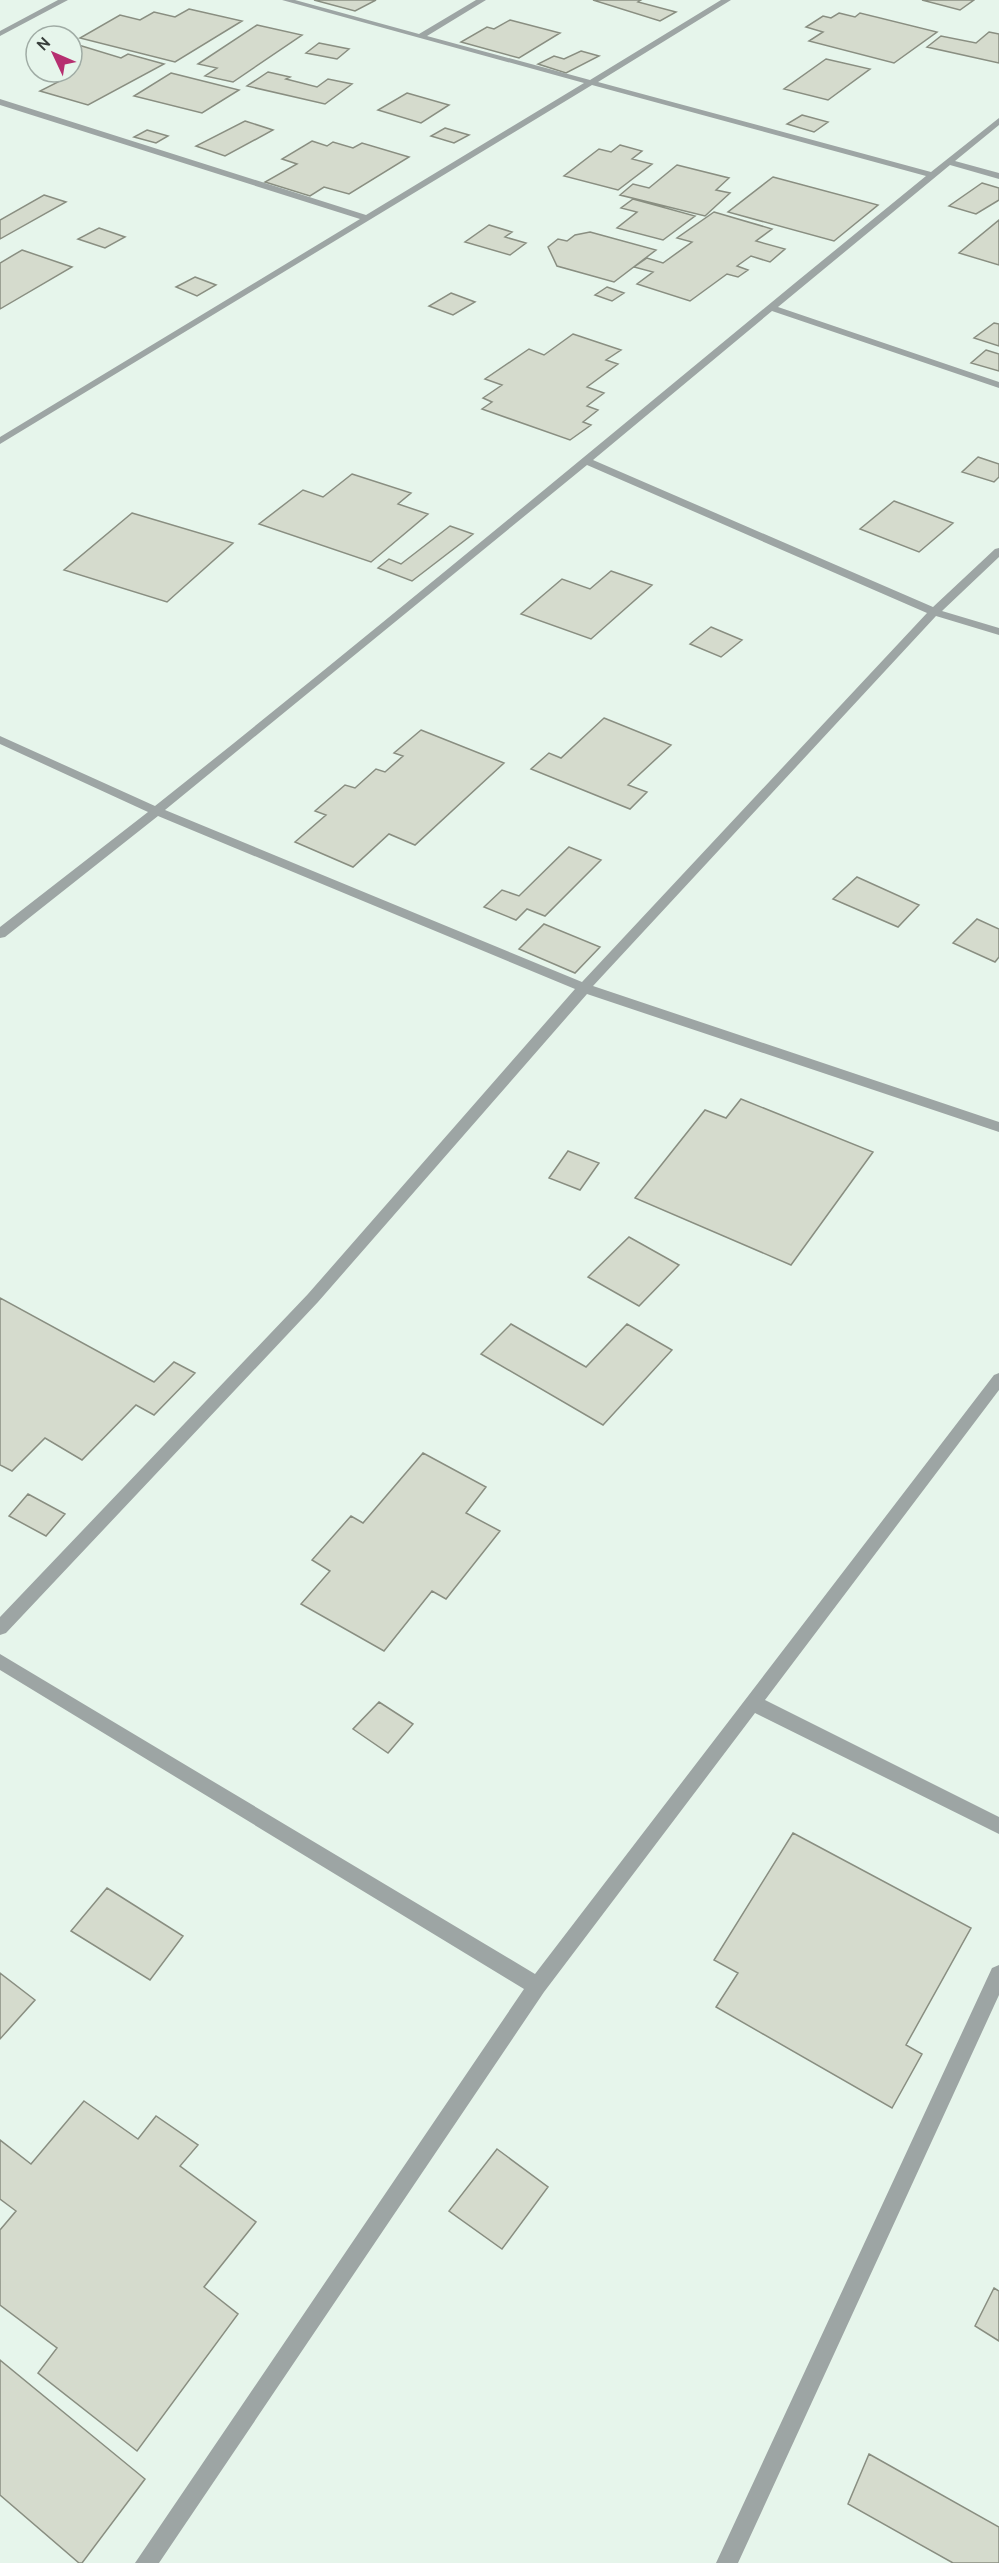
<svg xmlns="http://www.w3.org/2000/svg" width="999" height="2563" font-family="Cabin,sans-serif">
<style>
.building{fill:#d5dbcd;stroke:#898e81;stroke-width:1.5}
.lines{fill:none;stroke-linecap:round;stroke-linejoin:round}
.minor{fill:#9da5a4;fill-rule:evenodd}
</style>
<rect width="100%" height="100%" fill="#e6f5eb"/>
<path class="building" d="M314,0h62l-21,11z
M593,0h48l-3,2 38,10 -16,9z
M922,0h52l-14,10z
M189,9l53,12 -67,41 -95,-24 40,-23 20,5 14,-8 21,5z
M839,13l16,4 5,-4 77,19 -43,31 -85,-22 14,-9 -17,-5 17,-11 8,2z
M510,20l50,13 -41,25 -58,-16 26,-15 7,2z
M257,25l45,10 -69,47 -28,-6 12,-8 -19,-4z
M989,32l10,2v29l-72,-16 14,-11 35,7z
M72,43l49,15 7,-4 36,10 -76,41 -48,-14 22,-11 -26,-8h36z
M319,43l30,6 -12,10 -31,-6z
M581,51l18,5 -33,17 -28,-9 16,-8 10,3z
M826,59l44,10 -42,31 -44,-11z
M268,72l22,5 -4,2 31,8 11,-8 24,5 -27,20 -78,-18z
M171,73l68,17 -37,23 -68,-17z
M407,93l42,12 -28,18 -43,-13z
M802,115l26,7 -14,10 -27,-8z
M245,121l28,9 -48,26 -29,-10z
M445,128l24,7 -15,8 -23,-7z
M147,130l21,6 -12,7 -22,-6z
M312,141l15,5 6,-4 20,6 9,-5 47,14 -60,37 -25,-7 -14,9 -45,-14 32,-18 -15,-5z
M620,145l22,6 -10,8 20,5 -34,26 -54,-14 35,-27 12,3z
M677,165l52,13 -13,12 14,3 -25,23 -85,-21 13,-11 16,4z
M773,177l105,28 -44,36 -106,-29z
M982,183l17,5v12l-23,14 -27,-8z
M44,195l22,7 -66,37v-19z
M633,199l62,17 -32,24 -46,-12 20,-16 -16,-4z
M714,212l58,17 -16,12 29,8 -15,13 -19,-6 -14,10 11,4 -10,7 -11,-3 -37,27 -53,-17 16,-12 -19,-5 13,-9 16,5 29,-21 -15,-4z
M999,220v45l-40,-12z
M489,225l23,7 -7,5 21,6 -16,12 -45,-13z
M99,228l26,9 -20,11 -27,-9z
M590,232l66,18 -42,32 -57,-16 -9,-19 10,-8 9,2 8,-6z
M22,250l50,17 -72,42v-46z
M195,277l21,8 -19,11 -21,-9z
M607,287l17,6 -12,8 -17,-6z
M451,293l24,9 -22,13 -24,-9z
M994,323l5,1v22l-25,-8z
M573,334l48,16 -15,10 12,4 -31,23 17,6 -17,13 11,4 -15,12 8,3 -21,15 -88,-31 10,-7 -9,-4 19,-13 -17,-6 44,-30 15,6z
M986,350l13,4v17l-28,-8z
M978,457l21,7v13l-5,5 -32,-10z
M352,474l59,19 -13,11 30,10 -57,48 -112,-38 44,-34 20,7z
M894,501l59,22 -34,29 -59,-23z
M132,513l101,30 -66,59 -103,-32z
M450,526l23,8 -61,47 -34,-13 11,-9 12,5z
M611,571l41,14 -61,54 -70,-25 41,-35 28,10z
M711,627l31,13 -21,17 -31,-13z
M604,718l67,27 -43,40 19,7 -17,17 -99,-40 18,-16 12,5z
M421,730l83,33 -89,82 -26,-11 -36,33 -58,-25 31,-27 -11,-4 30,-26 10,3 21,-19 9,3 18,-16 -9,-3z
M569,847l32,13 -56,56 -18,-7 -11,11 -32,-13 18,-17 17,6z
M857,877l62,28 -21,22 -65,-28z
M977,919l22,10v28l-4,5 -42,-19z
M544,924l56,23 -25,26 -56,-24z
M741,1099l132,53 -82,113 -156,-67 70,-88 21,8z
M568,1151l31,12 -19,27 -31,-12z
M629,1237l50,28 -40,41 -51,-29z
M0,1298l154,84 20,-20 21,11 -41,42 -18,-10 -54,55 -37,-22 -33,33 -12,-6z
M511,1324l75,43 41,-43 45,26 -69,75 -122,-71z
M423,1453l63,34 -20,26 34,18 -54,68 -14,-8 -48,60 -83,-47 29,-33 -18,-11 39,-44 12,7z
M28,1494l37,20 -19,22 -37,-20z
M379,1702l34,22 -25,29 -35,-24z
M793,1833l178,95 -65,117 16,9 -30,54 -176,-101 22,-34 -24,-13z
M107,1888l76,48 -33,44 -79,-49z
M0,1973l35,27 -35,39z
M84,2101l54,38 18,-23 42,29 -18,21 76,56 -52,65 34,27 -101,137 -99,-78 19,-25 -57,-43v-75l16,-19 -16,-12v-59l31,24z
M497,2149l51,38 -46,62 -53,-38z
M994,2288l5,3v50l-24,-15z
M0,2360l145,119 -63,84h-3l-79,-68z
M869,2454l130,73v36h-46l-105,-59z"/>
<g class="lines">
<path class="minor" d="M58,0h10l-68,36v-5z
M282,0h13l124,34 57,-34h10l-59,36 163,44 131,-80h10l-133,82 333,90 68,-54v7l-44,36 44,12v6l-49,-14 -172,142 221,75v6l-227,-77 -179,149 340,147 62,-58 4,-1v9l-57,54 57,17v7l-63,-19 -343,370 406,136v10l-412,-138 -269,308 -312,331 -6,2v-18l308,-323 267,-305 -417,-173 -153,121 -5,1v-11l148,-115 -148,-68v-8l155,70c262,-208 514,-421 771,-630l-334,-91 -592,359v-7l360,-218 -360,-114v-6l366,116 218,-132zM587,465l340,148 -345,369 -417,-172z
M999,1373v17l-234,310 234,117v17l-244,-121 -211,279 -385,571h-24l389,-574 -524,-319v-16l535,320 459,-599z
M999,1965v30l-261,568h-22l276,-595z"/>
</g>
<g transform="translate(54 54) rotate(314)"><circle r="28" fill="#e6f5eb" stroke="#a0aca5" stroke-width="1.5"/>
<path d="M0-4.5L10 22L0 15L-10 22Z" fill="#b62f70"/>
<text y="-9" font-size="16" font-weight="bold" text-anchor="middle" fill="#383e3b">N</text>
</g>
</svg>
